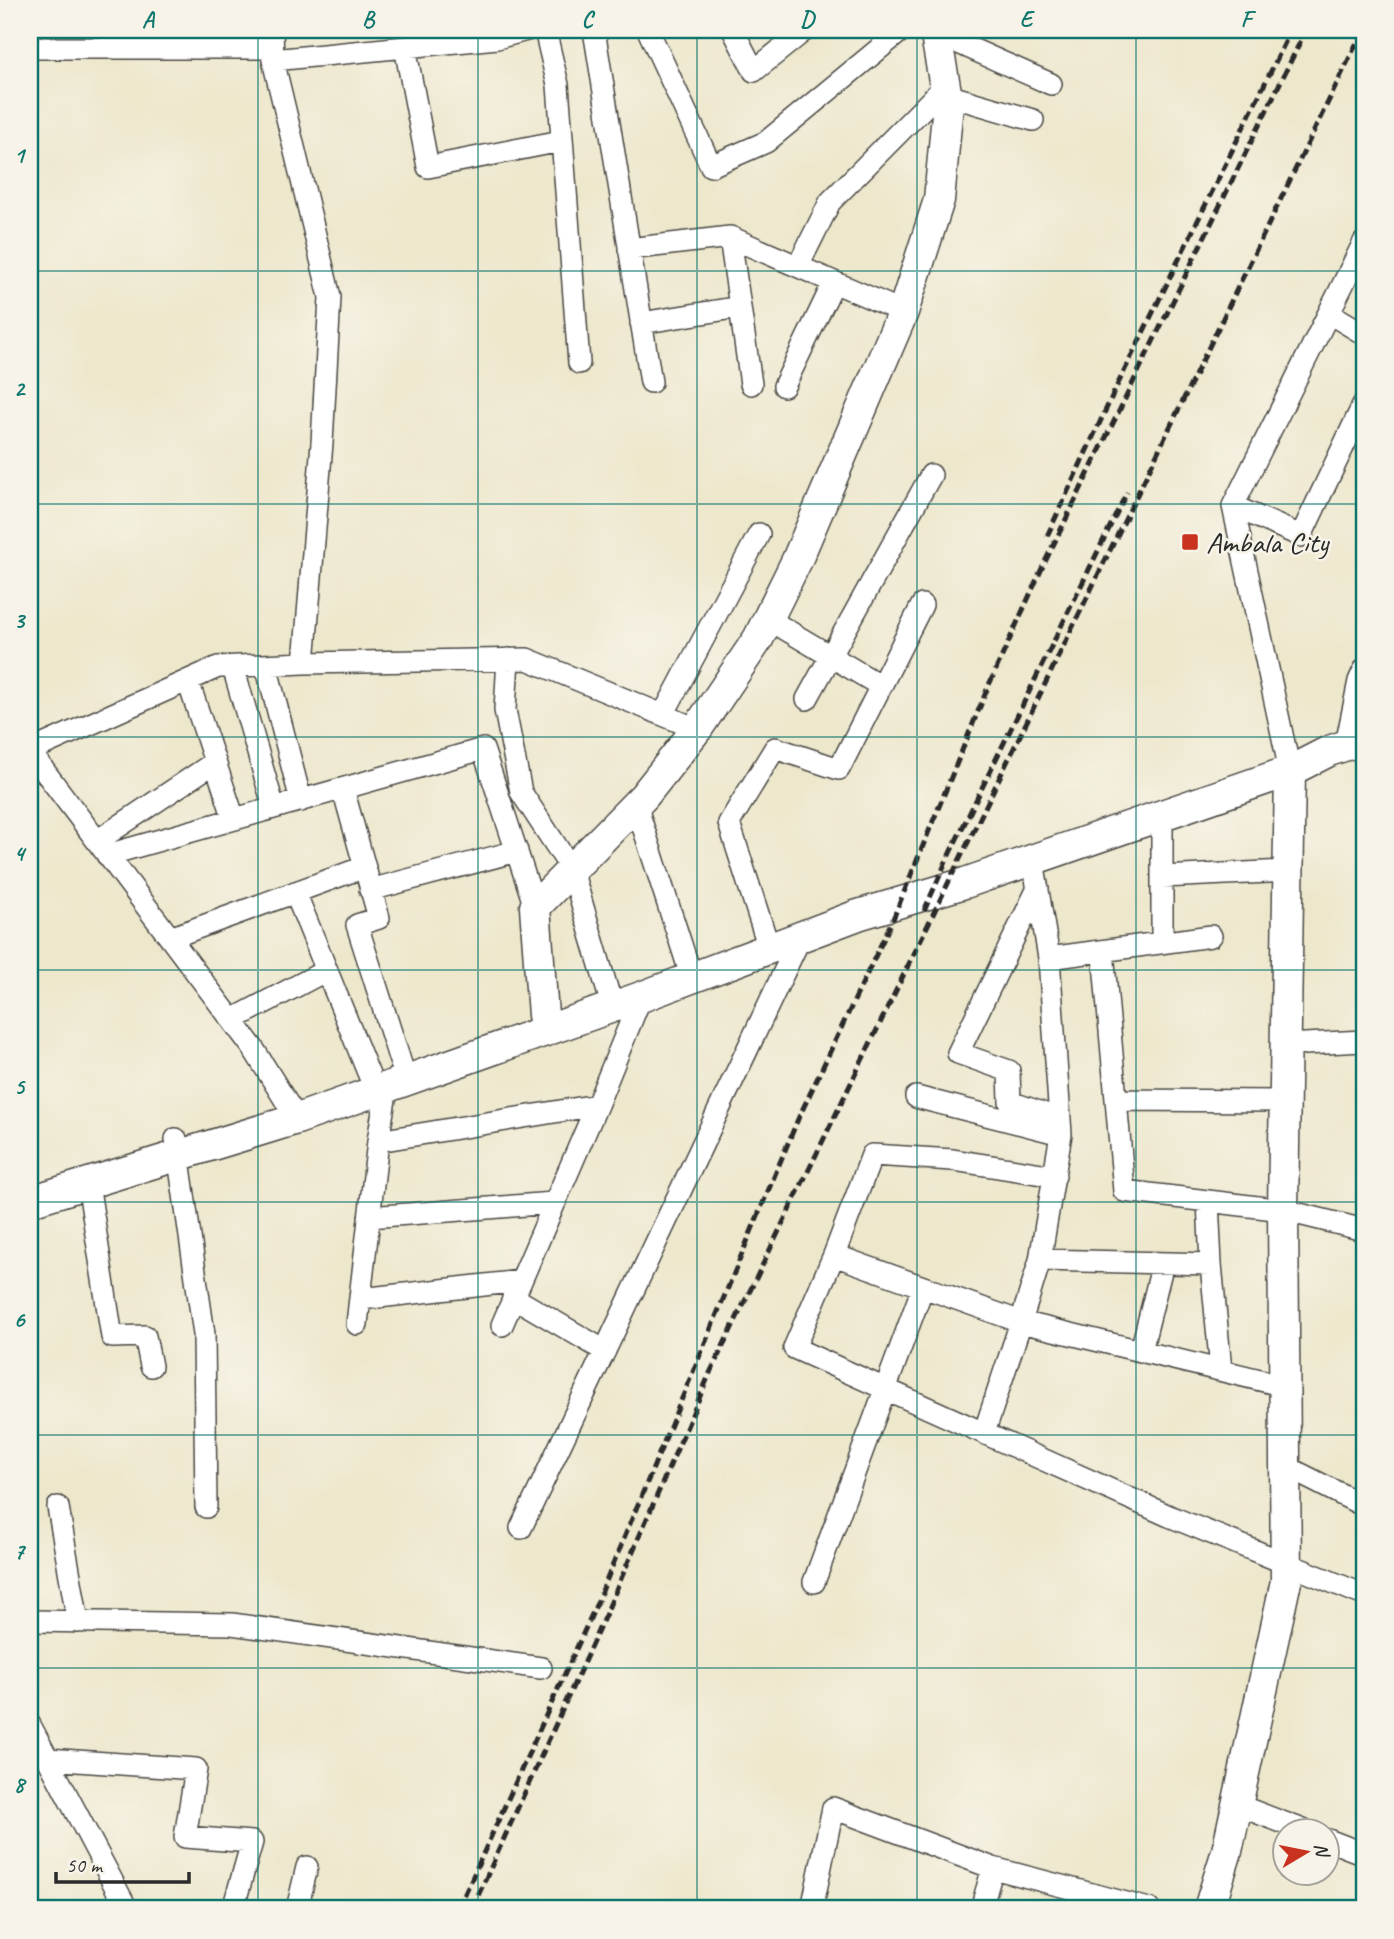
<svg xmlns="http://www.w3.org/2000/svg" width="1394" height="1939" font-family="Caveat,sans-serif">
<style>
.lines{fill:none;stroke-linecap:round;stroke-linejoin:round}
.street-casing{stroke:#484743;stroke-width:24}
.secondary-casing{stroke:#484743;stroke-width:33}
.street{stroke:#fff;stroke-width:21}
.secondary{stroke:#fff;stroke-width:30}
.rail{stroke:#2b2b2b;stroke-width:5;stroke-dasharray:10 5;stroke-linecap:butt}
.grid{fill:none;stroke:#0f766e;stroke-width:2;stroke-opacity:0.55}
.poi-dot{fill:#c8321e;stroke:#f7f3e8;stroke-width:2.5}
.labels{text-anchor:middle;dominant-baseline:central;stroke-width:5;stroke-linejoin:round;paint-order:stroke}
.poi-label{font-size:30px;fill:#2b2b2b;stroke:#f7f3e8;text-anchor:start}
.neatline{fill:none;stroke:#0f766e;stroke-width:2.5}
.grid-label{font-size:23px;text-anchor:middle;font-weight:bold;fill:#0f766e}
</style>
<rect width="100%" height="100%" fill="#f7f3e8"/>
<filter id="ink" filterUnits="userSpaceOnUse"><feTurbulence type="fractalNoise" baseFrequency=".0143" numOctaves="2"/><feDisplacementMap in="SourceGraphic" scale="14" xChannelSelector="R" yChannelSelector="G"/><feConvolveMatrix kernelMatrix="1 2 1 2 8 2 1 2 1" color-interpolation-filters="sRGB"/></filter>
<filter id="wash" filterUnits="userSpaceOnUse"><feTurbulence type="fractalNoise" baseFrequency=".00686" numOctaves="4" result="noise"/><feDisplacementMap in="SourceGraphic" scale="28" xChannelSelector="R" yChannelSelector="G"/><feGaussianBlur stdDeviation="1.57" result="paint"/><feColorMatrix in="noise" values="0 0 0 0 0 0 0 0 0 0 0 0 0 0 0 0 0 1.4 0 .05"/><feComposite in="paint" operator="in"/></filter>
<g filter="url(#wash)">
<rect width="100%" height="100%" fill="#ede7cc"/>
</g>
<g filter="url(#ink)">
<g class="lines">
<g class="street-casing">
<path id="street" d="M272,30l1,30 57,237 -8,146 -18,220
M545,30l13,55 21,278
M594,30l57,352
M648,30l63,136 55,-24 136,-112
M733,30l21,41 51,-41
M936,33l115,51
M405,47l23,120 133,-26
M30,48h242
M273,60l224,-22 30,-8
M947,95l86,25
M730,237l21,147
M629,249l101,-12 173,75
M798,266l32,-64 115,-116
M1329,313l35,21
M641,323l99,-16
M784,386l50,-104
M1233,506l68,30 63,-133
M768,619l113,67
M508,659l-3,51 16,82 51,78 36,122
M266,665l35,136
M233,667l41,141
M188,681l46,138
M807,699l124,-224
M663,715l96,-181
M1346,745l13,-64 5,-11
M30,751l188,-84 86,-4 223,-4 170,70
M30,752l223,296 44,71
M1290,771l-57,-265 131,-264
M343,789l36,129 -22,7 44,139
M636,805l53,164
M1162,815v128
M97,841l118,-79
M107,855l376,-106 52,158
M1162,877l126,-6
M1038,888l-80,165 51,18 1,31 50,17
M370,890l147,-39
M295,892l74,183
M170,938l194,-71
M769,948l-40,-125 46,-75 64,21 83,-164
M1103,951l21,240 159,19 81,20
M1049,958l162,-22
M232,1020l95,-50
M1285,1045l79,-4
M916,1097l145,37
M1116,1100l168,1
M176,1139l28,195 2,173
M378,1141l219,-36
M1055,1176l-102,-16 -81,-5 -38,100 -40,93 375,168 195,79
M88,1183l24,154 33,-1 6,30
M1208,1201l3,63 10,106
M369,1217l184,-14
M834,1255l187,67 264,64
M1040,1260l171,4
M513,1297l92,54
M361,1299l159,-18
M357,1324l21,-183 9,-54
M502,1325l95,-220 44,-108
M1141,1351l22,-88
M984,1433l37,-111 19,-62 21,-126 -12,-176 -16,-98
M1285,1466l79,40
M58,1507l20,115
M521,1528l280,-592
M814,1582l109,-295
M30,1621l202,3 309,44
M30,1725l97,184
M47,1759l149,10 -11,68 67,5 -19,67
M1237,1805l66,25
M1328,1840l36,14
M297,1909l10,-42
M812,1909l21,-101 160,60 156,41
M981,1909l12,-41"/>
</g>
<g class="secondary-casing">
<path id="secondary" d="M546,1031l-3,-16 -8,-108 109,-111 53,-67 61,-90 39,-79 106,-248 36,-112 9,-97 -13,-73
M30,1201l267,-82 344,-122 217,-82 107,-32 325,-112 39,-20 35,-12
M1209,1909l18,-58 59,-270 -3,-371 7,-439"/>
</g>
<use href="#street" class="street"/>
<use href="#secondary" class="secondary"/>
<path class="rail" d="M1047,536l67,-144 177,-362
M924,911l26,-58 177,-361
M458,1909l139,-306 201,-484 95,-200 95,-232 55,-121 263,-536
M472,1909l135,-298 103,-238 653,-1343"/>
</g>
</g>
<path class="grid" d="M258,30v1879M478,30v1879M697,30v1879M917,30v1879M1136,30v1879M30,271h1334M30,504h1334M30,737h1334M30,970h1334M30,1202h1334M30,1435h1334M30,1668h1334"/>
<rect class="poi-dot" x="1181" y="533" width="18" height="18" rx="3.5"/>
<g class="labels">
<g class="poi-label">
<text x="1206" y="542">Ambala City</text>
</g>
</g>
<rect width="1394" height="1939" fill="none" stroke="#f7f3e8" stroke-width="77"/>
<g transform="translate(1306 1852) rotate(80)"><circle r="33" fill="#f7f3e8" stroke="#a5a39c" stroke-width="2"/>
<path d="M0-5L12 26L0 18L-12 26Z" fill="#c8321e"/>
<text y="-10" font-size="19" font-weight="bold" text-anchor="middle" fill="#2b2b2b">N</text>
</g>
<path d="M56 1872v10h133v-10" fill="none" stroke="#2b2b2b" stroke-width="3.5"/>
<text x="66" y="1872" font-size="21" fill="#2b2b2b" stroke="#f7f3e8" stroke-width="5" paint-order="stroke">50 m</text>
<rect x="38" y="38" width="1318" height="1862" class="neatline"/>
<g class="grid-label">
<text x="148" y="27">A</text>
<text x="368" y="27">B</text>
<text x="587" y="27">C</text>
<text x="807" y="27">D</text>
<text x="1026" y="27">E</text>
<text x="1246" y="27">F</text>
<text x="19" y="163">1</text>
<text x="19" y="396">2</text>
<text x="19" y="628">3</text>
<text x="19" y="861">4</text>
<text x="19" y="1094">5</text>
<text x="19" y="1327">6</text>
<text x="19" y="1559">7</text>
<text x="19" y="1792">8</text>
</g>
</svg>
